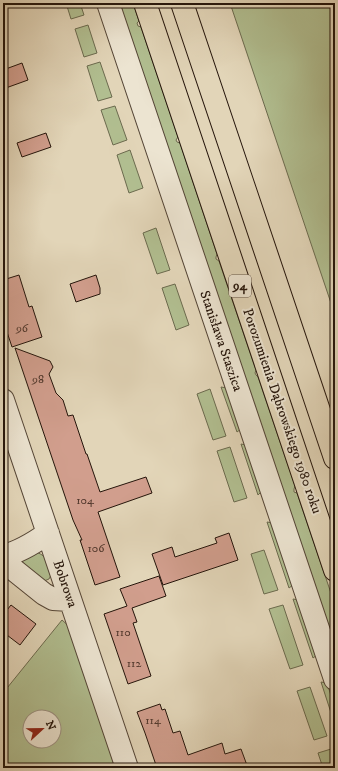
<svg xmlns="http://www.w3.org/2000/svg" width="338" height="771" font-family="'IM FELL DW Pica',serif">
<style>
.green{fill:#b1be90;stroke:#6b6a4e;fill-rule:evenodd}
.building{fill:#d19e8d;stroke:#25150b}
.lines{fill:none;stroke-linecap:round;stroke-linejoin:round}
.minor-casing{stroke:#544536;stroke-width:24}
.major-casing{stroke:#25150b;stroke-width:24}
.minor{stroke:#ece4d1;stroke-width:22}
.major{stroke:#e2d5b8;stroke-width:22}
.labels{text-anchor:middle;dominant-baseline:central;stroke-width:4;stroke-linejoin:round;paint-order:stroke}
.number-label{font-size:12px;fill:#50372c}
.shield{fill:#ece4d1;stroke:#615346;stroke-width:1}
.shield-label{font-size:13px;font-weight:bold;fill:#25150b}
.street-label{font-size:14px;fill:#25150b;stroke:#ece4d1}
</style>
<rect width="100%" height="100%" fill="#e2d5b8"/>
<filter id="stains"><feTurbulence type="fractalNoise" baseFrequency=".005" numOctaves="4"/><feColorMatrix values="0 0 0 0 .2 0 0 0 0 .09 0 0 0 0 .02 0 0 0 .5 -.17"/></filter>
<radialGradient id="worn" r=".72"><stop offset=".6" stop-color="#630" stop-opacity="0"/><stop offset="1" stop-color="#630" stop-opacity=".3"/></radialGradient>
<path class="green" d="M66,3h14l4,12 -13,4z
M117,3h16l6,18 -2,2 1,3 3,1 37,110 -2,3 1,2 3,1 37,111 -1,3v2l3,2 37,109 -1,3 1,2 2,2 37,109 -1,3v3l3,1 37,109 -1,3 2,4v39z
M230,3h105v312z
M88,25l9,28 -13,4 -9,-28z
M100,62l12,35 -14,4 -11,-35z
M115,106l12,34 -14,5 -12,-35z
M130,150l13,38 -14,5 -12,-38z
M156,228l14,42 -13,4 -14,-41z
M175,284l14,41 -13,5 -14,-42z
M221,387l6,1 14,41 -4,3z
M210,389l16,47 -13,4 -16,-46z
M241,444l5,1 16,46 -4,4z
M230,447l17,51 -13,4 -17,-51z
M267,522l6,1 20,62 -4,3z
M264,550l14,40 -14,4 -13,-40z
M36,552c13,5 12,11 15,23l-2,4 -5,2 -5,-1 -20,-21z
M293,599l6,1 18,55 -4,3z
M283,605l20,60 -13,4 -21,-60z
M62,620l10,9 48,139h-117v-75zM30,717h24v24h-24z
M321,682l6,1 8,25v17z
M310,687l17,49 -13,4 -17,-49z
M331,749l4,12v7h-12l-5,-15z"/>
<path class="building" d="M22,63l6,17 -25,9v-19z
M46,133l5,14 -29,10 -5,-14z
M19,275l10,32 3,-1 10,31 -30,10 -9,-27v-40z
M96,275l4,13v6l-24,8 -6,-18z
M15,348l35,13 3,6 -4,7 7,19 7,7 5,16 5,-1 13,39h1l13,38 46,-15 6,16 -54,19 22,65 -25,8 -15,-45h2l-9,-20z
M229,533l9,27 -75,25 -11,-31 20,-7 3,10 42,-14 -2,-5z
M159,576l7,20 -34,12 5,14 -4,1 18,53 -23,8 -24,-70 23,-8 -7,-17z
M11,605l25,19 -16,21 -17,-13v-17z
M160,704l2,6 3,-1 8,24 7,-2 8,24 34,-12 3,11 16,-5 7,19h-91l-12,-35 -8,-21z"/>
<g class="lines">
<g class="minor-casing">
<path id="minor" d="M108,3l227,676
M3,400l124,368
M3,556c17,-4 31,-13 45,-23
M3,561l41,33 9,5 17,1"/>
</g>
<g class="major-casing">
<path id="major" d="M145,3l190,567
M182,3l153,455"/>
</g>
<use href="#minor" class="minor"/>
<use href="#major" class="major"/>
</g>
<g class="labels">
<g class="number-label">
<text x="22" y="328">96</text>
<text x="38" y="379">98</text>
<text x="85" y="500">104</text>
<text x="96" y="548">106</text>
<text x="123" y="632">110</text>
<text x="134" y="663">112</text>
<text x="153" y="720">114</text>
</g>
<rect class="shield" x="229" y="275" width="22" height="22" rx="3"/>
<g class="shield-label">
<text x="240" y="286">94</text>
</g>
<g class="street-label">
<text transform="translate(221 341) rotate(71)">Stanisława Staszica</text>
<text transform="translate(282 411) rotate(71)">Porozumienia Dąbrowskiego 1980 roku</text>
<text transform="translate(65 584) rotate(71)">Bobrowa</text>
</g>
</g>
<rect width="338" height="771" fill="none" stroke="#e2d5b8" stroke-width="16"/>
<rect x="4" y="4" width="330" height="763" fill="none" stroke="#25150b" stroke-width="2"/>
<rect x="8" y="8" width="322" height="755" fill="none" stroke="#25150b"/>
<g transform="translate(42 729) rotate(68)"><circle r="19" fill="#ece4d1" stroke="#9c9182"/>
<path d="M0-3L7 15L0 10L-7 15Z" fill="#8f2418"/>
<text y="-6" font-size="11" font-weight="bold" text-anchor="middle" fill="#25150b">N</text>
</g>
<rect width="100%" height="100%" filter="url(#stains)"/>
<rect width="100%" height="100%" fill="url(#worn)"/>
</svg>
